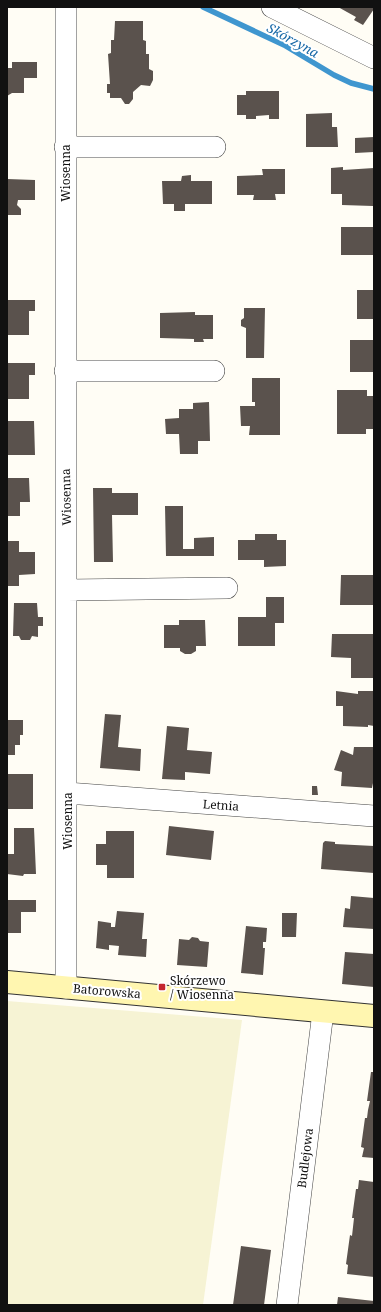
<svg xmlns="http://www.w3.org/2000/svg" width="381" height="1312" font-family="'Noto Serif',serif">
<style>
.farmland{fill:#f6f3d4}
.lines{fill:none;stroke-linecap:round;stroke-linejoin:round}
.stream{stroke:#3f96cf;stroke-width:5.5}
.building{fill:#5a524d}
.street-casing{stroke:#444;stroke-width:22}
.secondary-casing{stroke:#333;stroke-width:24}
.street{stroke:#fff;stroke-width:21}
.secondary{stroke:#fff6b0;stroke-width:22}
.poi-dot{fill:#c4262e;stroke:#fff;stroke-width:1.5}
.labels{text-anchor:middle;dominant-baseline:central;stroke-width:4;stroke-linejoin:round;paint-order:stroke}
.street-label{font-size:12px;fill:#111;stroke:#fff}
.poi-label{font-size:12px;fill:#111;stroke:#fff;text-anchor:start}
.water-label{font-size:13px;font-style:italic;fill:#1768a6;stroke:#fff}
</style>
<rect width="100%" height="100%" fill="#fffdf5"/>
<path class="farmland" d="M7,1001l235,19 -39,285h-196z"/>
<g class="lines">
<path class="stream" d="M203,7l81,38 50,30 17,8 23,6"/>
</g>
<path class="building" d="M338,7h35l1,2 -11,16 -9,-5 2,-3z
M115,21h28v19l3,1v13h3v15l4,2v9l-3,6 -9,-1 -8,7v7l-4,5h-4l-4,-6h-11v-5h-3v-9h3l-2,-30 3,-1v-13h3z
M12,62h25v16h-13v15h-12l-5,3v-28h5z
M246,91h33v28h-10v-4l-13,1v3h-10v-4h-9v-20h9z
M332,113v14h5l1,20h-32v-33z
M374,137v15l-19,1v-15z
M343,167v3l31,-2 -1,38 -31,-1v-11h-11v-26z
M262,169h23v25h-10l1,6h-23l1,-5h-17v-19l26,-1z
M191,175v6h21v23h-27v7h-11v-7h-11l-1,-23h19l1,-5z
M7,179l28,1v20h-17l-1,5 4,4v6h-14z
M341,227h33l-1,28h-32z
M357,290h17v29h-17z
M7,300h28v11h-6v24h-22z
M244,308h21l-1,50h-18v-30l-5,-2v-6l3,-2z
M195,312v3h18v24h-10l1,3h-10v-3l-34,-1v-25z
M350,340h24v32h-24z
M7,363h28v12h-6v24h-22z
M252,378h28v57h-31l1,-9h-9l-1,-20h15v-4h-3z
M337,390h30v6h7v33h-8v5h-29z
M209,402l1,39h-12v13h-18l-1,-20h-13l-1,-15 14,-1v-9h14v-6z
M7,421h27l1,34h-28z
M7,478h22l1,24h-10v14h-13z
M93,488h19v5h26v22h-26l1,47h-19z
M165,506h18v43h11v-11l20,-1v19h-48z
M255,534h22v6h9v26l-22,1v-7h-26v-20h17z
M7,541h12v11h16v22l-16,1v11h-12z
M341,575h33v30h-34z
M266,597h18v26h-9v23h-37v-29h28z
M14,603h23l1,14h5v9h-5v11l-6,-1 -2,4h-9l-2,-4h-6z
M179,620h26l1,26h-10v5l-5,3h-6l-5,-3v-3h-16v-23h15z
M332,634h42v44h-23v-20l-20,-1z
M336,691l22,3v-3h16v35l-6,-1v2l-25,-1v-20h-7z
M105,714l16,1 -3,32 23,2 -1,22 -40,-3z
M7,720h16v15h-3v10h-5v10h-8z
M167,726l22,2 -2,22 25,2 -2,22 -25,-2v8l-23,-1z
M354,747h20v31l-2,10 -31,-2 1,-14 -8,-2 7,-20 12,5z
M7,774h26v35h-26z
M312,786h5l1,9h-6z
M169,826l45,5 -3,29 -45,-5z
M14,828h20l2,46h-12l-1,2 -16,-2v-20h7z
M106,831h28v47h-27v-13h-11v-21h10z
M325,841l10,1v2l39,2v27l-53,-4 2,-26z
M351,896l23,2v31l-31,-2 2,-19 5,1z
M7,900h29v12h-15v21h-14z
M117,911l27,2 -2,26h5l-1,18 -28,-2 1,-9 -10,-1v5l-13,-2 2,-27 13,2v4h4z
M282,913h15l-1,24h-14z
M246,926l21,2 -1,14h-3v6h2l-2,27 -22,-2z
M192,937l6,1 2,3 9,1 -2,25 -30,-2 2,-26 10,1z
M345,952l29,2v33l-32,-3z
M371,1072h3v86l-12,-1 2,-9 -3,-1 4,-29h2l1,-8 2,-9h-3z
M359,1180l15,2v95l-27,-3 1,-9 -2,-1 4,-29 2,1 2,-18h-2l4,-29h2z
M241,1246l30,4 -7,55h-31z
M338,1297l36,4v4h-37z"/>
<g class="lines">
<g class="street-casing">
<path id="street" d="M66,7v981
M272,7l102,51
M65,147h150
M65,371h149
M67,590l160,-2
M67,793l307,23
M287,1305l36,-293"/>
</g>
<g class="secondary-casing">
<path id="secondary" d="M7,982l367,34"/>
</g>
<use href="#street" class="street"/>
<use href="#secondary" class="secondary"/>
</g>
<rect class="poi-dot" x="158" y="983" width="8" height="8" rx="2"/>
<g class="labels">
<g class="street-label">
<text transform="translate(65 173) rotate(-90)">Wiosenna</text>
<text transform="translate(66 497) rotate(-91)">Wiosenna</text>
<text transform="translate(221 805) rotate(4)">Letnia</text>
<text transform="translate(67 821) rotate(-90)">Wiosenna</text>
<text transform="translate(107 991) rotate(5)">Batorowska</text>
<text transform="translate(305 1158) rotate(-83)">Budlejowa</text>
</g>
<g class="poi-label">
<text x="170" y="980">Skórzewo<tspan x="170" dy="14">/ Wiosenna</tspan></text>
</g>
<g class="water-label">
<text transform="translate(293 40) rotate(29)">Skórzyna</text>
</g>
</g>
<rect width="381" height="1312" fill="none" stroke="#111111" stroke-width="16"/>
</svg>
